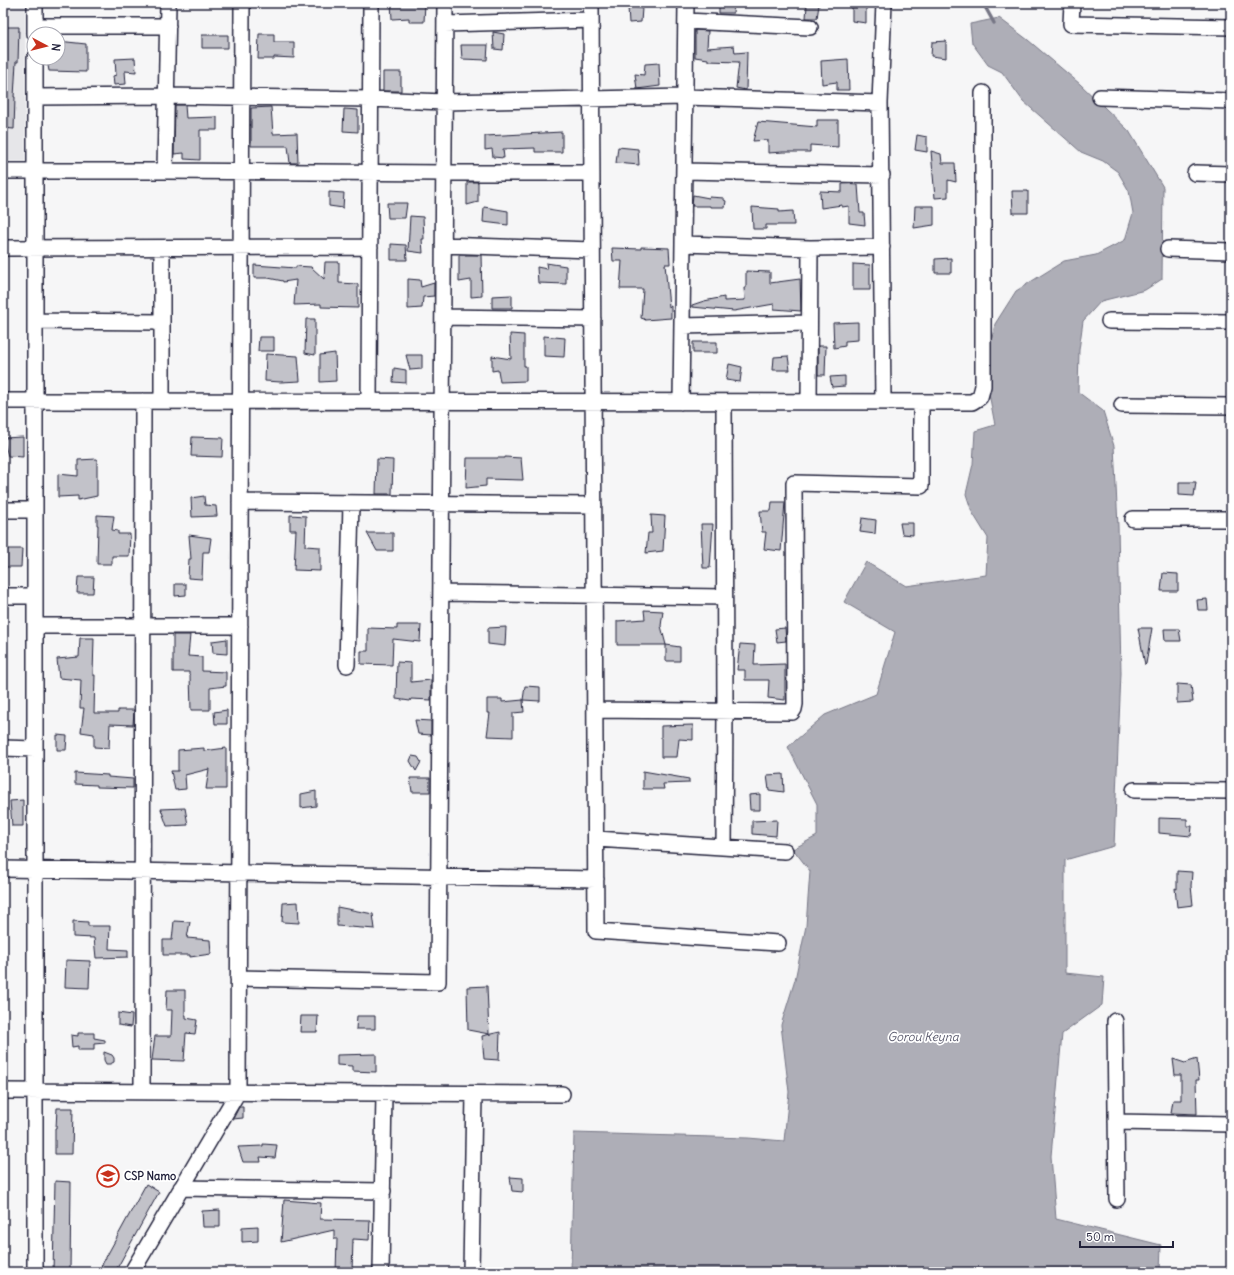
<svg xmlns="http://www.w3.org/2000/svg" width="1234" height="1275" font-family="Delius,sans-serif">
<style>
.built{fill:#e6e6e9}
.water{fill:#aeaeb7;stroke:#767685}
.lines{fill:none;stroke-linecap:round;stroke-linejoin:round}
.stream{stroke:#767685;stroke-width:3.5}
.building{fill:#c2c2c9;stroke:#22223b}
.minor-casing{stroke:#22223b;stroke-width:18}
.minor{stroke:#fff;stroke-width:15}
.labels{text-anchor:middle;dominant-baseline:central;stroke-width:3.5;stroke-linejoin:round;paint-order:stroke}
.poi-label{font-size:11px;font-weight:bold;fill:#22223b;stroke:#fff;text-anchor:start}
.water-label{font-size:12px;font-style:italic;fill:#5a5a6d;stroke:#fff}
</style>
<rect width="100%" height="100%" fill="#f6f6f7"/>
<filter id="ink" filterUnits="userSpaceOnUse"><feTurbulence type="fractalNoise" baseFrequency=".025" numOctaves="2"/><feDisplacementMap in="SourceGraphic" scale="8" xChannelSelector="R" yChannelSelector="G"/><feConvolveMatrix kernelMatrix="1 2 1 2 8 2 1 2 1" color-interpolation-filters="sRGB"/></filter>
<g filter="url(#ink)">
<path class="built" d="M3,3h22v158h-22z"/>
<path class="water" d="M999,18l29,22 52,44 49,47 34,56 -1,92 -17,11 -44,11 -18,20 -4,29 -1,42 25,19 11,35 4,80 3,147 -7,173 -49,14v113l39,4 -2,28 -40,29 -11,122 5,63 105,26 -1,27h-589l3,-139 174,5 36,3 5,-49 -8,-67 14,-45 11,-54 4,-55 -17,-22 24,-13v-32l-29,-57 37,-32 51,-21 19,-62 -51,-30 22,-40 40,24 80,-11 2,-37 -16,-26 -6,-18 7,-30 2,-33 20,-6 -7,-37 1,-36 6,-28 21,-33 48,-30 32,-6 29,-15 8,-27 -4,-22 -11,-19 -15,-11 -22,-9 -58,-51 -21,-29 -14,-7 -16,-22 -2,-19z"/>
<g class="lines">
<path class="stream" d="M983,3l11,20"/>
</g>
<path class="building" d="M391,3h34l-1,19h-15v-4l-17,1z
M719,3h15l-1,10h-14z
M866,3v20l-14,-2v-17z
M807,5h12l-2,13h-11z
M628,7l14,1 -1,14 -12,1z
M3,27h16l-1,35h-2l-2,35h1l-1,32 -11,-1z
M695,30l13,1 -1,17 27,-2 1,7 12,-1 -1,38 -10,-2 3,-26 -31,-1v-2l-13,-2z
M493,32l11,2 -1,16 -9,-1z
M259,34h15v8h20v16l-20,-1v2h-16z
M202,35h26v13h-26z
M58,41l28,3v28l-37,-1 -2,-11h11z
M946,41v17l-15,-2 1,-14z
M461,45h27l-1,15 -25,-1z
M135,58l1,14 -11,-1 1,13 -12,1 -1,-9 3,-1 -1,-16z
M848,59l1,31h-12v-8l-15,2 -1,-23z
M659,63l1,23 -23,3 -2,-15 9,1 1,-11z
M383,72h18v19h-18z
M175,105h10l1,13 31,-1v13h-17v30l-16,-1v-6l-10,1z
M271,107l2,27 24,-1 1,30h-8l-2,-17h-37v-38z
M344,109l14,1v22l-15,-1z
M817,120h21v27l-28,-2v7h-27l-15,1v-13l-15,1 5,-19 59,5z
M562,132v20h-27v-4l-32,1 1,9 -11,-1 -1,-8 -7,1v-14z
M917,135l10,2v15l-12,-2z
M618,147l20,2 1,16 -23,-2z
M931,151l10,3 1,9h13l1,19 -8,-2v17l-13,1z
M467,182h11v20l-11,3z
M842,184l16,1 2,28h4l1,12 -16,-2v-17l-7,1v-2l-21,3 -1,-17 22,1z
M1012,191h16v22h-15z
M329,192l15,1 -1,15 -14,-2z
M693,195l16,3v-1l15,1v2l2,1 -1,6h-15v-1h-18z
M387,203h20l-2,15h-17z
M915,206h19v19l-20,3z
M484,207l24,4v14l-25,-3z
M752,207l27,2v3l14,-1 1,14h-28v4h-13z
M410,216l13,1 1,22h-2l1,14 -15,-2z
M391,244l15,1 1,15h-16z
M641,247l28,1 1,16h-5l4,43 2,-1v12l-26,2 -1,-1 -3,-1 2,-29h-23l2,-28h-9l-1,-13 29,1z
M459,255h22l1,41 -11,1v-17l-12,2z
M951,258v15h-16v-14z
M325,262h14v21l19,1v24l-37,-1v-3l-27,1 2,-25 -13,2v-1l-15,-3h-14v-13l42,3v-2l15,1 13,12z
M546,263l20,3v18l-28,-1 -1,-16 10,2z
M853,264l17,1v25h-17z
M746,271l24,1v11l30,-4 1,32 -27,-2v-5l-40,7 -42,-4v-2l12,-4 20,-4v4l21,-1 -1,-12h2z
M408,279l12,1 1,7 13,-4v13l-11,1 -1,11 -14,1z
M512,295v13h-20v-12z
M306,319h9v36l-10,-2z
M858,322v18l-13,1v5l-11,2 -1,-25z
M510,334l14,1v31h2v15l-26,1 -2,-12 -6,1v-15l19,3z
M544,336l21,2 -1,19 -20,-1z
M259,337h15v14h-16z
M693,342h24v11h-24z
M818,346h8l-1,29h-7z
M335,353l1,28 -16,1v-27z
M266,354l32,2 2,25 -19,1 -16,-1z
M406,355h16v14l-12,1z
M788,356l2,14h-17l1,-13z
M729,364l13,3 -2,15 -14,-2z
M394,368l12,2v13l-13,-1z
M845,376v10l-13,1 -2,-10z
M23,437v20l-15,-1 -5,-18z
M192,437l31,1 -1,19 -31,-1z
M505,457l16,1 2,22 -37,-1v7l-20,2 1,-30h38z
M97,459v37l-19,4v-4l-20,1v-23l20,2v-16z
M377,459l16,1 -1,34h-16z
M1179,482h17l-2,14 -15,-1z
M204,496l1,9 11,1 1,10 -25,1 -1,-19z
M772,502h13l-4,49 -17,-2 2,-17h-4l-2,-21h11z
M97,515l17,1 -2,14 6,1v3h12l-1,22h-17v8h-15l1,-39h-1z
M290,515l16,1 -1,30 15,1v24l-26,-1 2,-40h-6z
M651,515l14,1 -2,35 -17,2 2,-20h4z
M862,518l14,2 -1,14 -15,-2z
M900,523h13v12l-11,-1z
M701,524h12l-3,44h-7z
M367,533h26v18h-16z
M189,535l22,3 -2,14h-6l-1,27 -14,-1 1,-19h2z
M3,549h19l-1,18h-18z
M1163,573l15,1v17h-17z
M78,577h16l-1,16h-16z
M175,584h11v11l-11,1z
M1207,599l1,11h-10l-1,-10z
M644,610l19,1 -2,15 5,19h-49v-24l28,-2z
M397,625h24l-1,17 -27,-3 -1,26 -31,-1v-13h7v-23l29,1z
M506,627l-1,19 -17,-2v-16z
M785,628l1,13 -9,1 -2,-13z
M1138,628h14l-6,36 -1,1z
M1164,629h15l2,12h-16z
M173,635h17l-2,21 14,1v14l24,1v14l-16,2v22h-19l-1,-35h-1v-3h-16z
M80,638h14l-1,37h2l-1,38h24v-3h16l-1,15 -23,-1 -1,24 -15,-1v-13l-13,-2 3,-24h-4l1,-28 -22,-2 -2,-19 22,-2z
M227,639v15l-14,-1 -1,-12z
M740,644l15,1 -1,20 31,-1v36l-17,-2 1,-18h-24v-10h-8z
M666,645l14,2v14h-14z
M397,662l14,1v19l20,-2v20l-20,-1 -1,2 -14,-2z
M1177,684l14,1 2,17 -16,1z
M525,686l15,1v14l-17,-1z
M487,699h15v3l21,-2 1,12 -11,1v24l-26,-1 3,-23h-3z
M227,710v14h-12l-1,-12z
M415,720l16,1v14l-13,-1z
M693,725v15l-14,-1 -2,18h-16v-31z
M57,735l10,1 -1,14h-9z
M204,748v3l22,-3v41h-20l3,-20 -24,6 1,14 -11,1 -4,-19h7v-21z
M412,756l6,1 3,5 -5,9 -6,-10z
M643,771l46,8v4l-26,1 1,5h-21z
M75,773l33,2v2l25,2v9l-36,-1v-2l-22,-1z
M783,774l1,18 -15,-2 -2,-15z
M410,778h20v14h-18z
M316,791v15l-15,2v-14z
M760,794v16h-10l-1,-15z
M23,800v26h-11l-2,-25z
M185,808l3,17 -21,1 -6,-17z
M1159,818l28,1v7h5l-1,10 -32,-3z
M777,820l-1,16 -24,-2v-13z
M1177,871l15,1 -1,14 2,19 -16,2 -2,-19 2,1z
M298,902l1,21 -17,-1 1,-19z
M337,907l36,7 2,15 -38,-3z
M73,921l15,1v4h22l-1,23 19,1v7l-32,1 -2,-20 -21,-1z
M174,921l16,1 -3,16 23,2 1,14 -21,3v-2h-27v-15h9z
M66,960l24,1 -1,27 -24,-1z
M487,986l2,48 -21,-4 -1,-43z
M167,990h18v25h1v3l11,2 -2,14 -9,-1 -2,28 -32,-1 3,-24h16l1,-26h-6z
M118,1013l14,2 -1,12 -13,-2z
M301,1016h17l-1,16h-17z
M357,1016h18v13h-19z
M500,1032l-1,28 -15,-1 -2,-23z
M78,1033h16v5l11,2v3l-11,1v6h-16v-4l-6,1 -1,-12 7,1z
M104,1052l8,3 2,3v4l-4,2h-4l-2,-4z
M376,1054v18l-24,-1v-5l-15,-1v-10z
M1173,1059l12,4 12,-4 2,21h-3l1,34 -26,-1 2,-13h8v-25h-6z
M239,1107h4v11l-10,1z
M57,1108h16l-1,46h-17v-26h1z
M263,1144l14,1 -2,13 -15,-1 1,5h-18l-5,-15 25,-1z
M510,1177l13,1v14l-11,-1z
M55,1181l16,1 -1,90h-17z
M146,1184l13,8 -44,80h-17z
M284,1200l37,3 -1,16 50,1 -1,20 -16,-1 -1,33h-16l1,-33h-3v-9l-53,12z
M220,1210v17h-17l-1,-16z
M258,1226v15l-16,1v-15z"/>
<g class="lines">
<g class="minor-casing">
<path id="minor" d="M35,3v31
M591,3l5,928 182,12
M1072,3l-1,21 160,3
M686,21l124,6
M445,24l146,-4
M35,26h133
M35,58v1214
M35,97l131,-1 204,3 74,3 241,-5 195,6
M1100,97l131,4
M3,171h162l279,2h148
M165,171l3,-168
M684,171l198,4
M1195,173l36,1
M683,244l127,4 72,-1
M443,245l149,5
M3,248l367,-1
M162,248v153
M1168,249l63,2
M443,317l150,2
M35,321l127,1
M1109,321l122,1
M682,326l127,-3
M3,401l969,1 8,-5 3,-11v-293
M369,401l2,-398
M681,402l5,-399
M724,402l1,310 -1,135
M809,402l1,-154
M883,402l-3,-299 4,-100
M1122,405l109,1
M240,502l354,3
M3,510h32
M1133,519h98
M441,593l283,4
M3,596h32
M36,626h204
M347,665l4,-162
M595,710l197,2 2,-3 1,-5 -1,-221 127,3v-84
M3,748l32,1
M1134,790l97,1
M596,839l189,12
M3,869l593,10
M238,978l200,4 7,-979
M1115,1021l2,178
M3,1091l559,3
M142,1092l1,-691
M1116,1122l115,2
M181,1188l202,3
M132,1272l106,-180 4,-1089
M381,1272l3,-179
M471,1272l3,-178"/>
</g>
<use href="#minor" class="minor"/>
</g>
</g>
<defs>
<g id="school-ring" transform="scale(1.15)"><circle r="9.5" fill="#fff" stroke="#c8321e" stroke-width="1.5"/><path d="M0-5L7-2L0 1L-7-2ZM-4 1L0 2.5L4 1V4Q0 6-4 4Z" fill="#c8321e"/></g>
</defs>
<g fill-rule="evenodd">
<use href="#school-ring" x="108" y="1176"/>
</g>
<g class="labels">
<g class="poi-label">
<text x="124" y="1176">CSP Namo</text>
</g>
<g class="water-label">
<text x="923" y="1036">Gorou Keyna</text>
</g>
</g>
<rect width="1234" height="1275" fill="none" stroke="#fff" stroke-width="16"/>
<rect x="8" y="8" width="1218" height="1259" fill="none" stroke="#22223b" stroke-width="1.5" filter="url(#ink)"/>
<g transform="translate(46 46) rotate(97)"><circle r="19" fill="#ffffff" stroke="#a7a7b1"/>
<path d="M0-3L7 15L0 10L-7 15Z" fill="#c8321e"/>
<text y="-6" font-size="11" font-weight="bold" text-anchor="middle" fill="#22223b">N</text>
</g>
<path d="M1080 1241v6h93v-6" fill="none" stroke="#22223b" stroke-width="2"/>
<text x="1086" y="1241" font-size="12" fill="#22223b" stroke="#ffffff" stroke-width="3" paint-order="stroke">50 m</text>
</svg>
